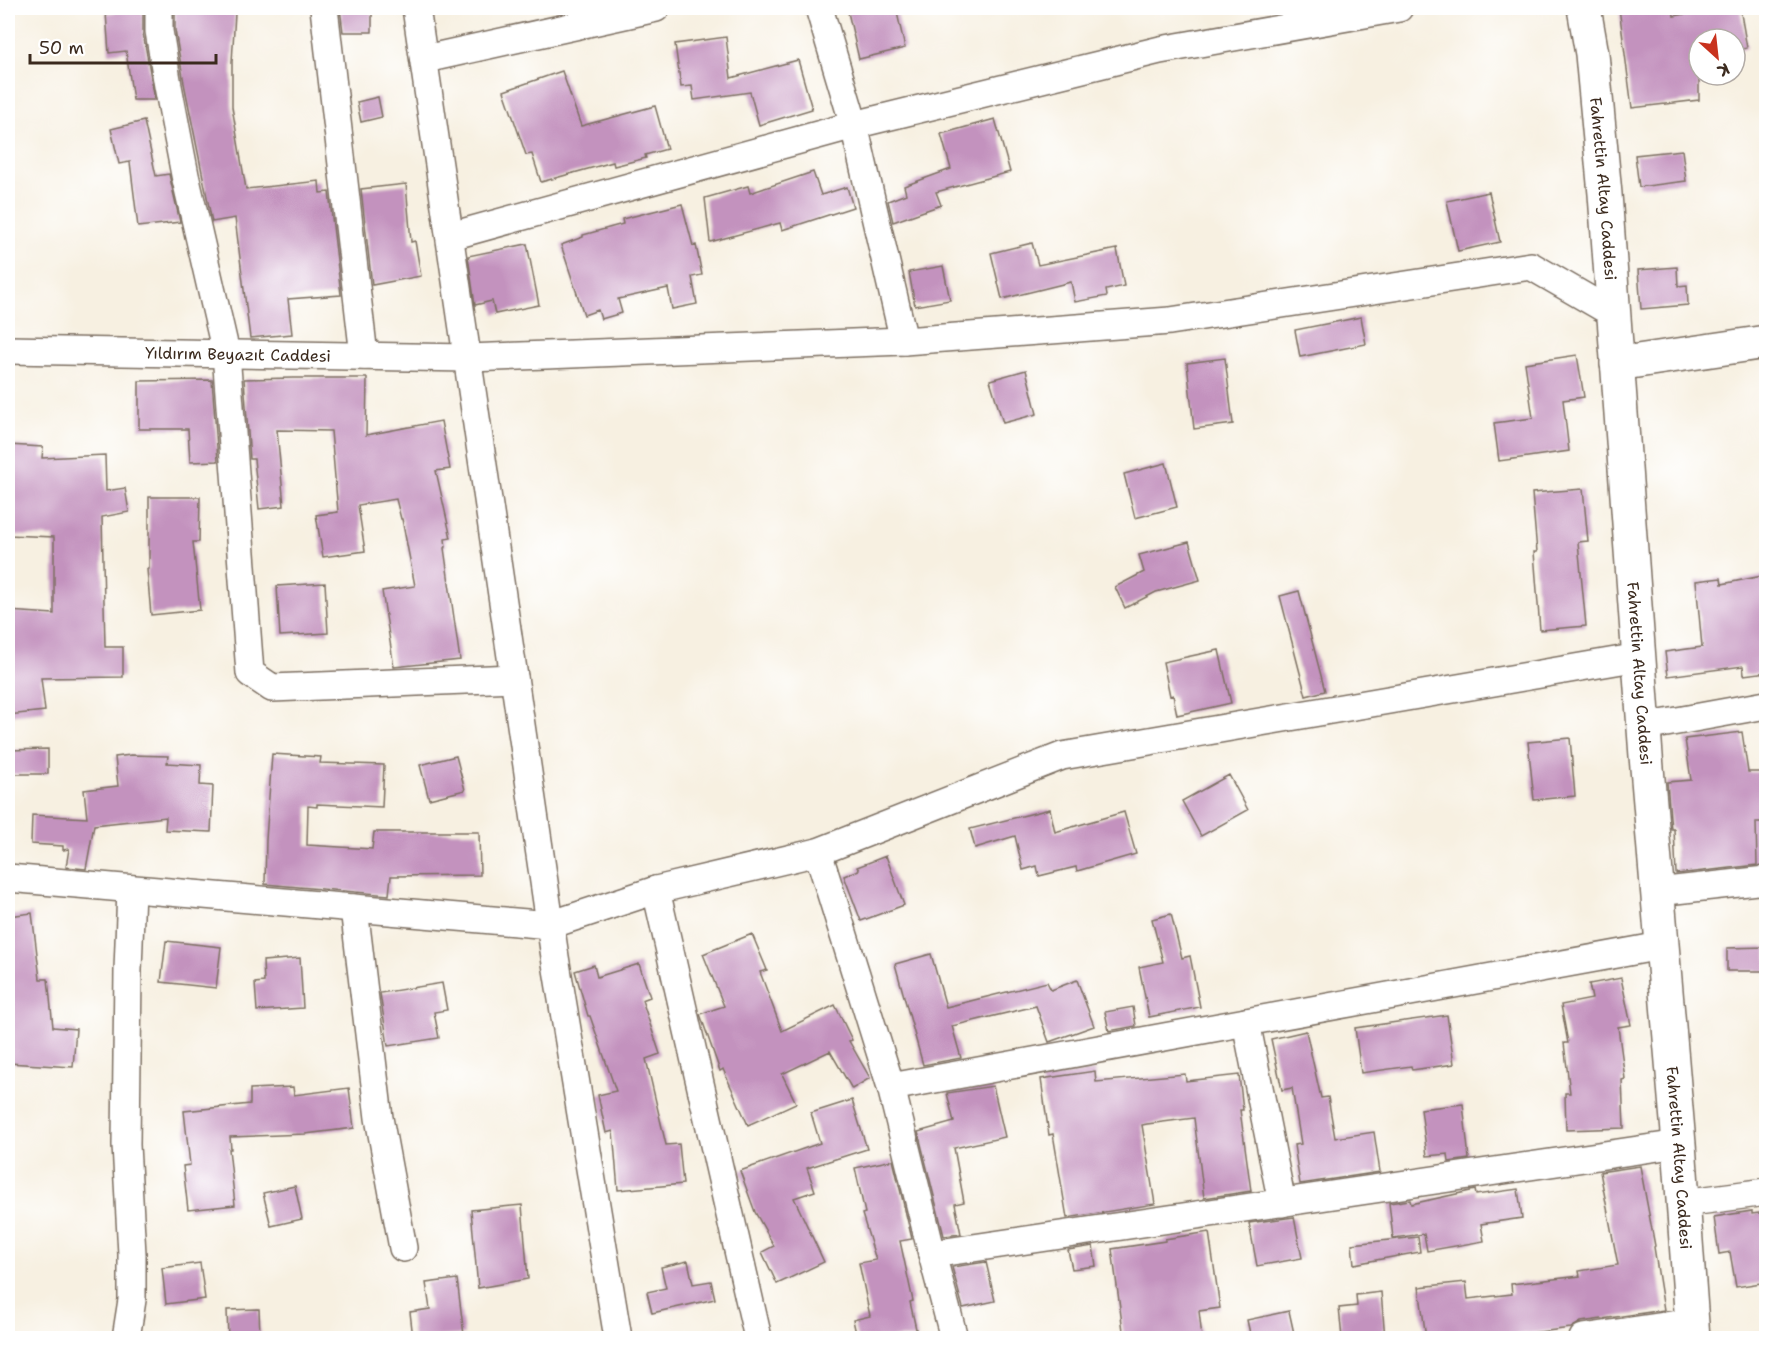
<svg xmlns="http://www.w3.org/2000/svg" width="1774" height="1346" font-family="'Shantell Sans',sans-serif">
<style>
.building{fill:#c392be}
.lines{fill:none;stroke-linecap:round;stroke-linejoin:round}
.minor-casing{stroke:#7d6f62;stroke-width:30}
.tertiary-casing{stroke:#7d6f62;stroke-width:36}
.minor{stroke:#fff;stroke-width:27}
.tertiary{stroke:#fff;stroke-width:33}
.labels{text-anchor:middle;dominant-baseline:central;stroke-width:4.5;stroke-linejoin:round;paint-order:stroke}
.street-label{font-size:16px;fill:#3b2a1e;stroke:#fff}
</style>
<rect width="100%" height="100%" fill="#fff"/>
<filter id="ink" filterUnits="userSpaceOnUse"><feTurbulence type="fractalNoise" baseFrequency=".0167" numOctaves="2"/><feDisplacementMap in="SourceGraphic" scale="12" xChannelSelector="R" yChannelSelector="G"/><feConvolveMatrix kernelMatrix="1 2 1 2 8 2 1 2 1" color-interpolation-filters="sRGB"/></filter>
<filter id="wash" filterUnits="userSpaceOnUse"><feTurbulence type="fractalNoise" baseFrequency=".008" numOctaves="4" result="noise"/><feDisplacementMap in="SourceGraphic" scale="24" xChannelSelector="R" yChannelSelector="G"/><feGaussianBlur stdDeviation="1.35" result="paint"/><feColorMatrix in="noise" values="0 0 0 0 0 0 0 0 0 0 0 0 0 0 0 0 0 1.4 0 .05"/><feComposite in="paint" operator="in"/></filter>
<g filter="url(#wash)">
<rect width="100%" height="100%" fill="#f7f0e1"/>
<g id="blocks">
<path class="building" d="M340,8h32v24h-29z
M847,8h49l9,40 -46,11z
M1619,8h54l1,8 44,-8h22l7,40 -12,3v-12h-36v61l-67,8z
M175,9l60,4 -3,49v45l14,82 73,-8 1,12 9,-1 12,103 -53,4 4,35 -42,4 -15,-120 -23,4 -28,-139 -9,-53z
M143,10v23l12,67h-22l-7,-49 -17,2 -3,-40z
M726,37l5,41 67,-18 14,49 -53,16 -9,-33 -56,8 -2,-14 -11,1 -6,-43z
M562,71l19,55 74,-20 12,43 -22,6 1,3 -32,8 -1,-4 -72,20 -9,-28 -6,1 -22,-64z
M378,97l4,20 -21,5 -4,-20z
M995,119l15,53 -74,20 5,13 -48,17 -5,-21 18,-7 -2,-8 47,-17 -10,-35z
M144,121l12,55 13,-2 11,48 -42,5 -8,-65 -11,2 -8,-35z
M1682,150l4,31 -47,6 -4,-32z
M813,172l8,23 26,-8 6,20 -71,23 -2,-7 -70,19 -5,-44 43,-12 2,7z
M406,184l5,58 4,-1 6,35 -49,9 -11,-96z
M1489,192l11,50 -42,9 -11,-50z
M682,204l11,42 3,-1 6,30 -10,2 5,27 -25,5 -4,-21 -50,11 4,14 -21,6 -3,-9 -14,5 -23,-70 22,-8v-2l40,-11 -1,-5z
M1032,243l6,22 79,-16 7,37 -18,4 1,6 -32,6 -4,-20 -69,17 -11,-46z
M527,244l12,61 -44,9 -3,-13 -17,4 -7,-49z
M943,266l7,34 -35,6 -6,-34z
M1677,267l1,19 9,-1 1,20 -47,4 -3,-39z
M1361,317l5,27 -66,13 -5,-27z
M1577,355l7,42 -21,3 6,51 -70,10 -5,-38 39,-5 -8,-55z
M1225,358l8,66 -39,5 -7,-66z
M1026,370l11,44 -34,9 -13,-43z
M293,378h74l-1,57 75,-14 9,48 -14,2 15,67 -6,1 1,8 -2,1 16,112 -66,7 -12,-76 33,-5 -13,-67h-1l-5,-20 -38,6 7,46 -42,6 -7,-42 22,-3 -7,-81 -54,-1 7,76 -25,3 -5,-50h-4l-6,-80z
M212,380l6,81 -28,1 -2,-33h-49v-48z
M8,445l35,2 -1,11 63,-3 1,36 19,-3 4,24 -27,5 3,130h18v30l-82,1 4,33 -37,4v-104l46,3v-77l-46,-2z
M1166,463l11,44 -42,11 -11,-44z
M1583,489l5,52 -10,1 8,84 -46,4 -6,-78h3l-5,-59z
M149,497h51l-1,45h-6l7,68 -49,5 -4,-46h2z
M1189,542l11,38 -44,12 -31,16 -10,-21 29,-15 -5,-17z
M1767,575v97l-23,3 -1,-9 -75,10 -3,-24 37,-5 -6,-66 25,-3 1,6z
M325,583l3,50 -48,3 -3,-50z
M1299,591l26,100 -19,5 -26,-100z
M1219,650l12,53 -54,12 -4,-20 -3,1 -7,-34z
M1742,732l6,40h19v50h-11l1,43 -81,9 -2,-45h-3l-4,-47 24,-2 -6,-41z
M1570,738l5,58 -41,4 -6,-58z
M48,749v25h-40v-24z
M272,754l49,3 -1,6 64,2 -2,42 -65,-3v3l-9,-1 -1,39 65,4 2,-17h105l1,43 -89,1 -2,19 -124,-11 1,-44z
M131,755l37,1 -1,7 34,2 -1,20 13,1 -2,46 -46,-2 1,-13 -72,8 -8,44 -20,-2 3,-18 -6,1v-4l-32,-2 1,-29 55,3 -3,-28 34,-4 -3,-29z
M456,756l9,34 -36,9 -9,-34z
M1229,775l19,35 -47,26 -19,-35z
M1050,809l5,23 69,-20 12,42 -59,17 -1,-4 -37,9 -2,-10 -14,4 -8,-34 -40,12 -5,-19z
M886,856l18,49 -43,16 -17,-45 15,-6 -2,-3z
M32,913l8,66h8l5,48 23,2 -3,38 -65,-4v-147z
M1171,914l11,44 8,-2 10,51 -51,10 -10,-50 24,-5 -11,-43z
M752,934l15,36 -7,2 22,59 53,-26 17,35 -3,1 21,37 -18,11 -22,-38 -48,23 14,29 -48,22 -25,-56 -3,2 -20,-57 24,-8 -21,-52z
M166,941l55,6 -5,41 -55,-6z
M1767,947v24h-40v-23z
M931,954l15,53 101,-25 4,8 26,-10 17,46 -45,16 -13,-36 -84,20 9,32 -38,7 -28,-101z
M300,958l3,50 -46,3 -2,-28 9,-1 -1,-21z
M639,964l11,33 -8,3 18,54 -14,5 20,86 13,-1 4,40 -65,6 -5,-59 -7,2 -8,-38 18,-4 -26,-75h-2l-13,-45 19,-6 3,12z
M1621,978l10,47 -13,2 7,52 -3,1 2,48 -58,2 -1,-37h5l-6,-50h4l-7,-38 31,-6 -3,-15z
M442,983l5,27 -13,2 5,26 -51,8 -8,-53z
M1133,1007l3,19 -27,5 -4,-19z
M1447,1015l7,49 -42,6 -1,-4 -50,7 -6,-45z
M1306,1031l15,67 7,-1 7,41 39,-6 6,40 -80,12 -6,-39 7,-1 -9,-56 -10,2 -11,-51z
M1095,1071l1,11 89,-8 1,7 53,-6 4,35h-3l11,81 -47,7 -10,-80 -47,6 -5,1 13,79 -88,14 -14,-84 -4,1 -8,-56z
M993,1086l12,51 -51,11 10,54 -9,2 6,30 -17,2 -26,-104 36,-10 -7,-29z
M293,1087l1,8 55,-7 5,40 -49,6 -75,3 1,12h-2l6,56 -47,5 -5,-44 7,-1 -6,-54 66,-7v-15z
M852,1100l15,49 -60,19 8,23 -21,7 30,64 -47,22 -15,-32 12,-6 -19,-34 -15,-41 80,-28 -9,-30z
M1463,1104l6,55 -20,3 -1,-8 -21,2 -6,-47z
M893,1160l19,79 -12,2 13,60 -3,1 8,36h-61l-4,-18 17,-4 -11,-53 17,-3 -14,-46 3,-1 -10,-45z
M1640,1166l15,80 -1,1 10,63 -83,12 -10,6 -79,10h-14v-3l-52,3 -7,-51 47,-5 2,17 44,-5 -1,-10 69,-8 -1,-5 39,-6 -18,-93z
M295,1186l7,33 -31,7 -8,-33z
M1518,1189l4,29 -41,6 3,17 -57,10 -3,-17 -31,4 -4,-35 21,-3 1,4 64,-14 1,5z
M522,1205l6,74 -50,9 -7,-78z
M1752,1211v3l15,-2v70l-31,5 -6,-35 -11,2 -5,-37z
M1294,1217l8,41 -45,8 -8,-43z
M1209,1232l11,76 -21,3 3,27h-78l-12,-89 53,-8v-2z
M1418,1237l2,15 -66,12 -2,-20z
M1093,1246l3,20 -24,3 -4,-19z
M688,1261l5,23 18,-3 4,18 -63,14 -5,-21 19,-4 -5,-21z
M986,1262l9,39 -32,7 -11,-41z
M200,1263l5,36 -39,5 -4,-36z
M457,1279l7,56 -51,3 -3,-26 20,-3 -4,-26z
M1381,1292l4,46h-43l-3,-30 18,-2 -1,-11z
M259,1309l1,29h-32l-1,-28z
M1289,1311l6,27h-44l-4,-18z"/>
</g>
</g>
<g filter="url(#ink)">
<use href="#blocks" fill-opacity="0" stroke="#7d6f62" stroke-width="1.5"/>
<g class="lines">
<g class="minor-casing">
<g id="minor">
<path d="M159,8v23l9,55 17,89 41,178 24,320 22,15 242,-10"/>
<path d="M324,8l40,348"/>
<path d="M416,8l139,949 63,381"/>
<path d="M819,8l35,117 50,216"/>
<path d="M425,59l231,-51"/>
<path d="M451,236l403,-111 306,-75 239,-42"/>
<path id="s1" d="M8,350l461,8 435,-17 266,-20 361,-55 83,48"/>
<path d="M1644,727l122,-22"/>
<path d="M818,852l73,235 41,167"/>
<path d="M8,878l542,47 106,-35 162,-38 244,-96 577,-99"/>
<path d="M656,890l102,448"/>
<path d="M1657,892l109,-12"/>
<path d="M354,908l25,210 24,130"/>
<path d="M1246,1022l36,181"/>
<path d="M891,1087l770,-141"/>
<path d="M1683,1203l83,-11"/>
<path d="M126,1338l6,-38v-46l-6,-109 2,-175 3,-81"/>
<path d="M954,1338l-22,-84 747,-110"/>
<path d="M1583,1338l109,-16"/>
</g>
</g>
<g class="tertiary-casing">
<g id="tertiary">
<path id="s2" d="M1584,8l8,46 13,140 41,562 33,388 14,194"/>
<path d="M1617,364l149,-22"/>
</g>
</g>
<use href="#minor" class="minor"/>
<use href="#tertiary" class="tertiary"/>
</g>
</g>
<g class="labels">
<g class="street-label">
<text stroke="none"><textPath href="#s2" startOffset="182">Fahrettin Altay Caddesi</textPath></text>
<text stroke="none"><textPath href="#s1" startOffset="230">Yıldırım Beyazıt Caddesi</textPath></text>
<text stroke="none"><textPath href="#s2" startOffset="668">Fahrettin Altay Caddesi</textPath></text>
<text stroke="none"><textPath href="#s2" startOffset="1154">Fahrettin Altay Caddesi</textPath></text>
</g>
</g>
<rect width="1774" height="1346" fill="none" stroke="#fff" stroke-width="30"/>
<g transform="translate(1717 57) rotate(153)"><circle r="28" fill="#ffffff" stroke="#b1aaa5" stroke-width="1.5"/>
<path d="M0-4.5L10 22L0 15L-10 22Z" fill="#c8321e"/>
<text y="-9" font-size="16" font-weight="bold" text-anchor="middle" fill="#3b2a1e">K</text>
</g>
<path d="M30 54v9h186v-9" fill="none" stroke="#3b2a1e" stroke-width="3"/>
<text x="39" y="54" font-size="18" fill="#3b2a1e" stroke="#ffffff" stroke-width="4.5" paint-order="stroke">50 m</text>
</svg>
